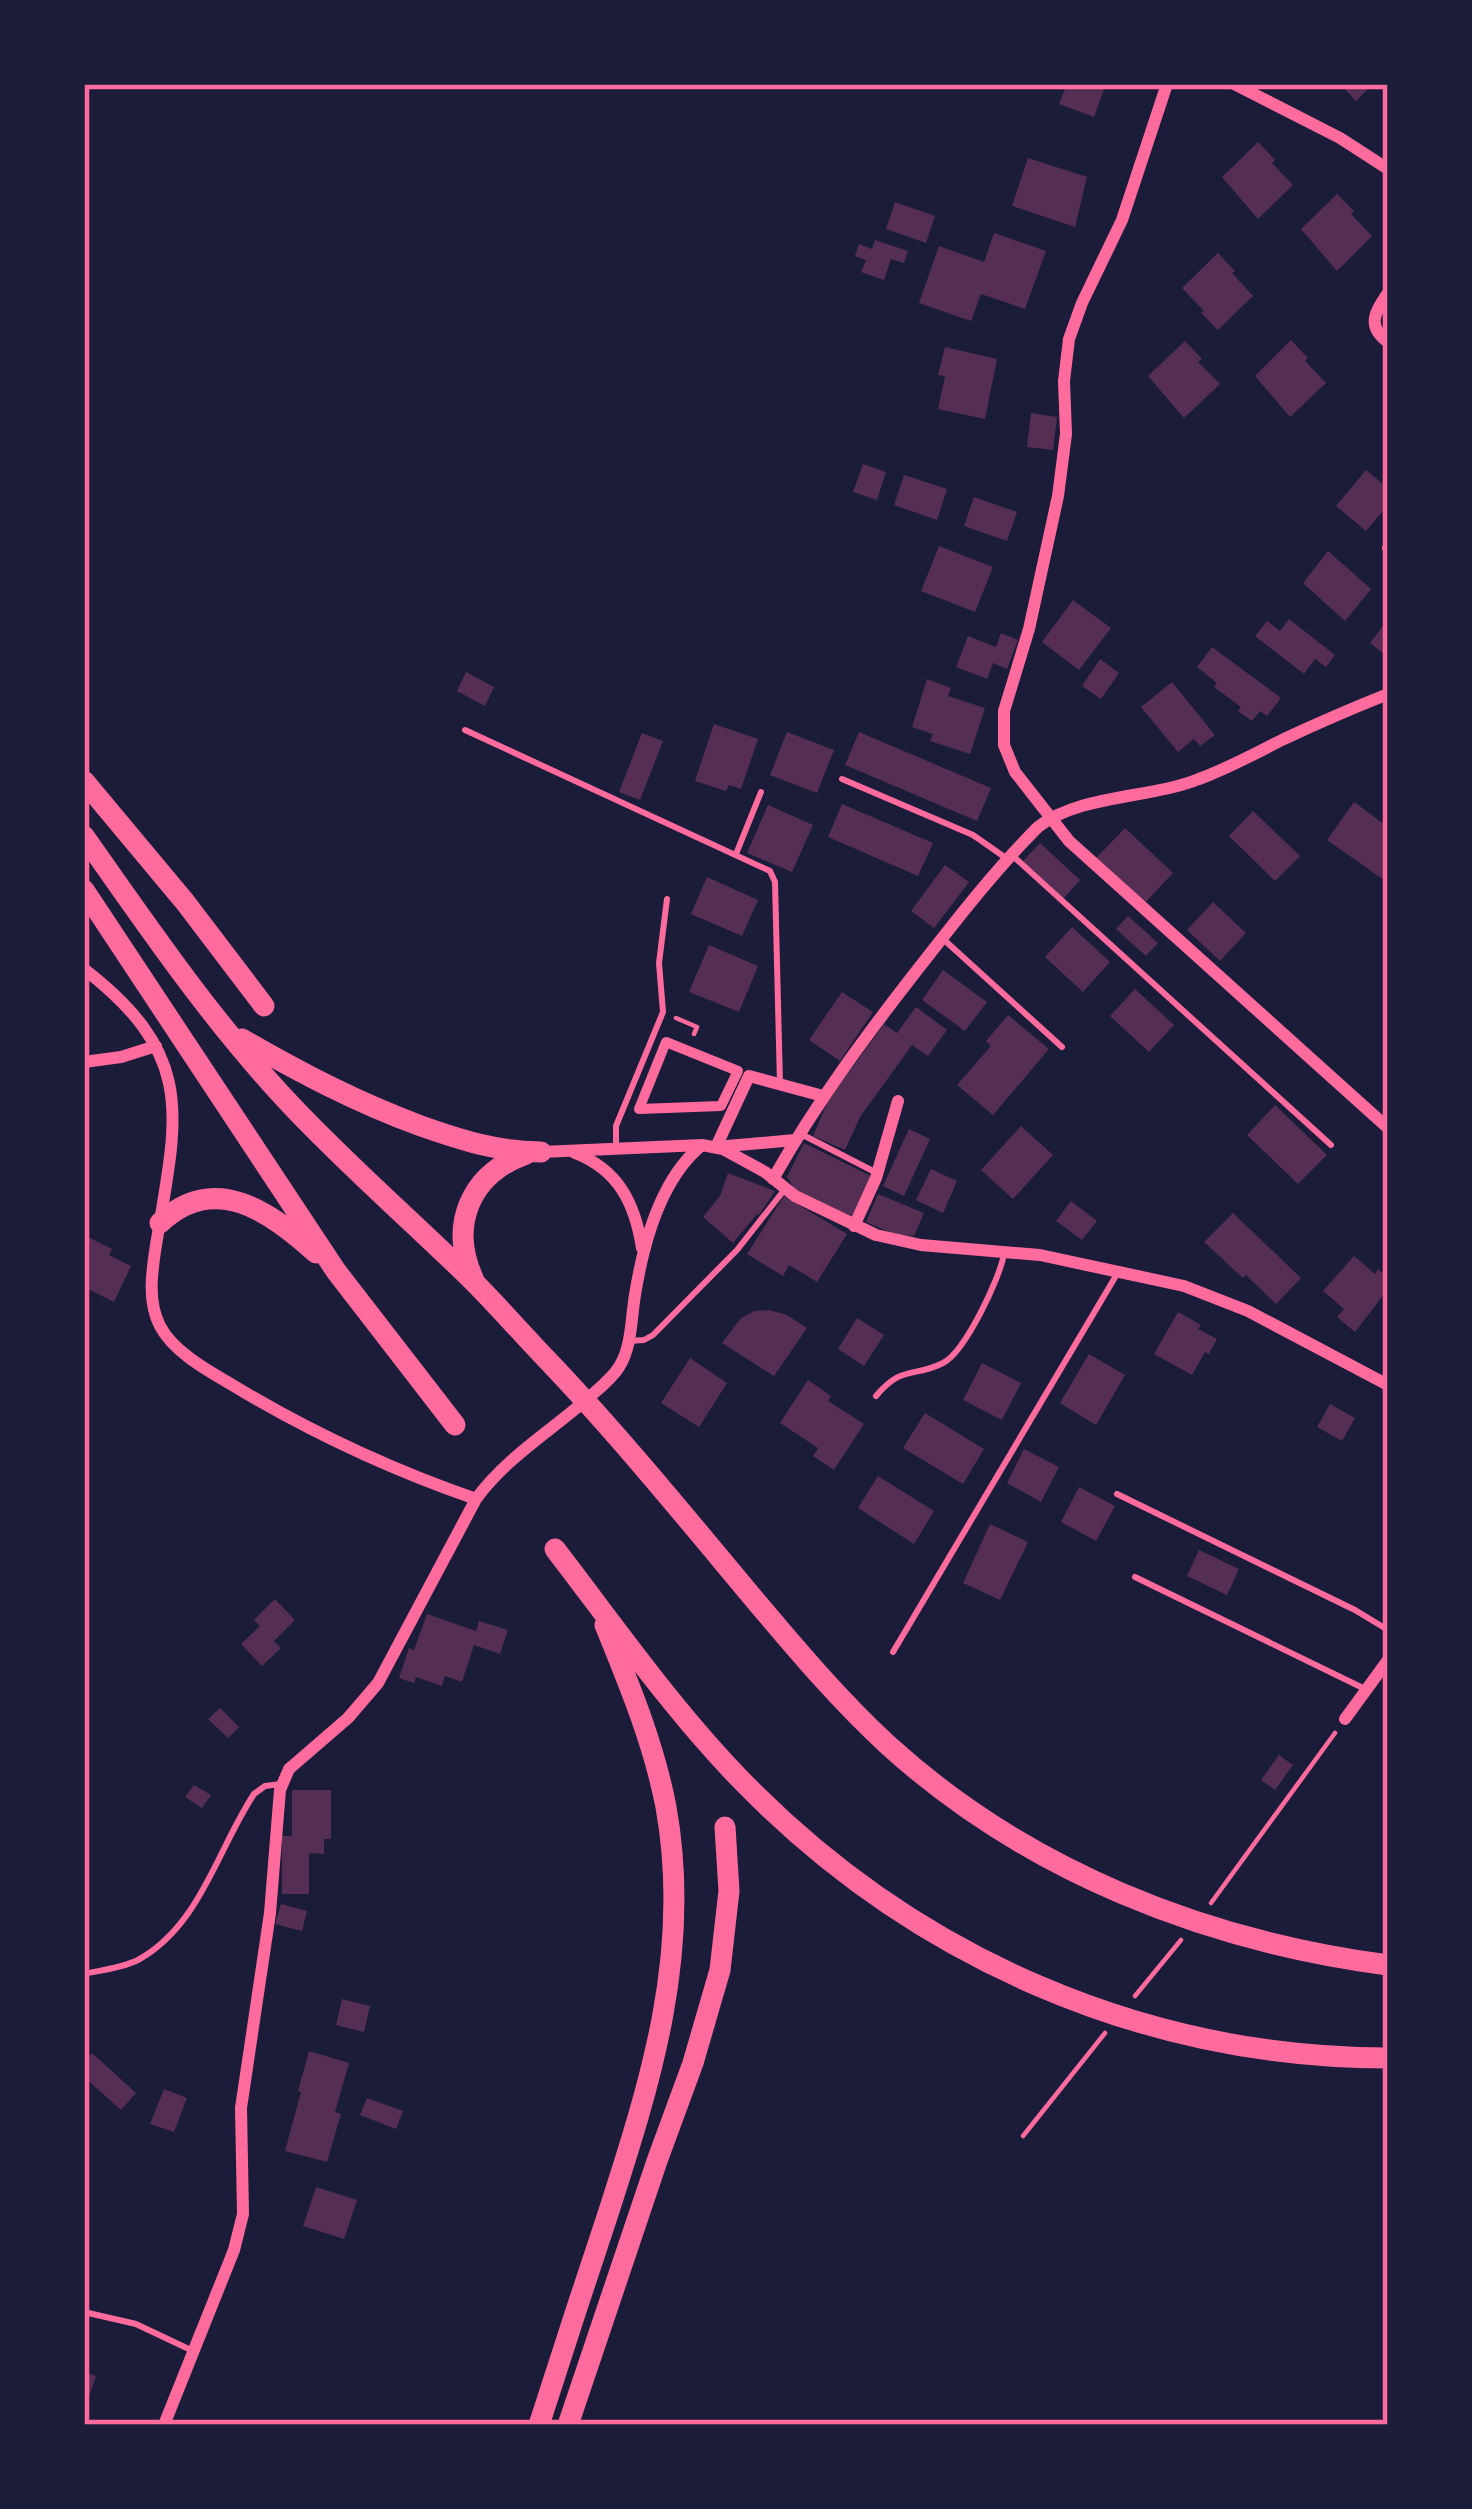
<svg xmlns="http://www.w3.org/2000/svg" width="1472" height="2509" font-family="Georgia,serif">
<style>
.building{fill:#542f53}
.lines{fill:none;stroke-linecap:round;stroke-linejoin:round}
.path{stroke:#ff6b9d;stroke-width:4.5}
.service{stroke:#ff6b9d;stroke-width:6}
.pedestrian{stroke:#ff6b9d;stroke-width:10}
.minor{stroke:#ff6b9d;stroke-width:12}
.trunk{stroke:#ff6b9d;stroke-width:21}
.neatline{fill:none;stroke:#ff6b9d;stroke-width:4.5}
</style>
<rect width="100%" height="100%" fill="#1b1b3a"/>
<path class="building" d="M1067,84h39l-12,33 -35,-13z
M1340,84h33l-17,17z
M1258,142l17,18 -3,3 21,22 -35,34 -36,-42z
M1028,158l59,19 -12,50 -63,-21z
M1337,194l17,17 -3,3 21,22 -35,35 -36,-42z
M895,202l40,14 -9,27 -40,-14z
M994,233l52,18 -21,58 -44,-15 -10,27 -52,-18 20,-57 45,16z
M875,240l33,11 -4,12 -13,-4 -7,21 -23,-8 5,-12 -11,-4 4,-12 13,5z
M1218,253l17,18 -3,2 21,23 -35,34 -17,-17 3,-2 -22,-23z
M1291,340l17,18 -3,3 21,22 -36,34 -35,-41z
M1185,341l17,18 -4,3 22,22 -36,34 -36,-42z
M945,347l52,12 -12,60 -47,-10 7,-33 -7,-1z
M1031,413l26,4 -4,33 -26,-3z
M863,464l23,8 -9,28 -24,-8z
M1366,470l22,18v17l-22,26 -30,-25z
M904,475l43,14 -10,31 -43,-15z
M974,497l43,15 -10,29 -43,-15z
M939,546l54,21 -18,45 -54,-21z
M1328,551l43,38 -26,32 -42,-38z
M1073,600l38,28 -32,42 -37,-28z
M1289,619l46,36 -9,12 -11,-8 -11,15 -49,-38 12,-15 13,10z
M1388,619v38l-18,-14z
M1001,633l17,7 -11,29 -14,-6 -6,16 -31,-12 12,-31 28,11z
M1212,647l69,51 -14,18 -7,-5 -8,10 -14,-10 3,-4 -27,-20 3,-4 -20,-16z
M1100,659l19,14 -18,26 -19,-13z
M466,672l28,15 -9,19 -28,-15z
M927,679l24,9 -3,8 37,12 -15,46 -40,-13 3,-7 -21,-7z
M1172,682l43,53 -15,11 -6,-7 -16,13 -37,-45z
M714,724l44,15 -17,50 -12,-4 -3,6 -31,-10z
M787,732l47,18 -17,43 -47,-18z
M859,732l132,56 -14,33 -132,-56z
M642,733l21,8 -23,59 -21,-8z
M1354,802l34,25v47l-4,6 -57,-40z
M842,804l91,39 -15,33 -90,-39z
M768,805l45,20 -21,47 -45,-19z
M1253,811l47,45 -25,25 -46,-45z
M1125,828l48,45 -28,30 -49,-45z
M1040,843l40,37 -16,18 -41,-37z
M945,865l24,17 -35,46 -23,-17z
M707,877l51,23 -16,36 -51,-22z
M1213,902l33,31 -26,28 -33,-31z
M1128,916l30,27 -12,13 -30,-27z
M1072,927l38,35 -27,30 -38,-35z
M709,945l49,21 -19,46 -50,-20z
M943,970l44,32 -22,29 -43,-31z
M1135,989l39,36 -25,27 -39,-36z
M842,992l31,20 -33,49 -31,-21z
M916,1007l31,23 -19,26 -16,-11 -52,72 -15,33 -32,-14 15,-35 56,-77 13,9z
M1008,1015l41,34 -56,66 -36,-30 34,-39 -5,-5z
M1275,1105l52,50 -29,29 -51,-49z
M1021,1126l32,29 -40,44 -32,-29z
M909,1129l21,10 -26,57 -21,-10z
M804,1143l67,33 -20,41 -56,-27 -8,-13z
M931,1169l26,12 -14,32 -27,-13z
M728,1173l47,18 -16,24 -2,-1 -24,29 -30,-26 17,-21z
M878,1194l46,19 -10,23 -18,-1 -30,-13z
M784,1196l63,38 -30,48 -28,-17 -6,11 -36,-22z
M1071,1201l26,20 -15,19 -26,-19z
M1233,1213l68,65 -25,26 -30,-29 -3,3 -39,-36z
M84,1235l28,14 -3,6 22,11 -17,36 -30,-15z
M1354,1256l21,18 3,-5 10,9v11l-33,43 -18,-15 7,-8 -21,-18z
M769,1310l18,5 20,13 -33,48 -52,-33 19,-25 13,-7z
M1178,1312l23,13 -3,4 19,10 -8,15 -4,-2 -13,23 -38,-21z
M857,1318l27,17 -20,31 -26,-17z
M1089,1354l36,21 -29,50 -36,-22z
M690,1358l37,25 -28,44 -38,-24z
M982,1363l39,20 -19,37 -39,-20z
M808,1380l23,16 -3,5 36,23 -30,46 -21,-14 5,-8 -38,-25z
M1330,1404l25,14 -13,23 -25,-14z
M925,1413l59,36 -21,35 -60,-36z
M1024,1449l35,18 -18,35 -34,-19z
M878,1476l56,35 -20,33 -56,-36z
M1079,1487l36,19 -19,35 -35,-19z
M990,1524l38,18 -28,58 -37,-17z
M1199,1550l40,19 -12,26 -40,-19z
M275,1599l20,21 -21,21 7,7 -19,18 -21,-22 19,-18 -6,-6z
M427,1614l49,17 3,-10 29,9 -8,24 -26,-9 -12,37 -17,-6 -3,10 -26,-9 -2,6 -15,-5 10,-30 5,2z
M220,1708l19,19 -11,11 -20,-19z
M1279,1755l14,10 -18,25 -14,-10z
M194,1785l17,10 -9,13 -17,-11z
M292,1790h39v49h-7v15l-15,-1v41h-27v-58h10z
M281,1904l26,7 -5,20 -27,-7z
M342,1999l28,7 -6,26 -28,-7z
M309,2051l40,12 -14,49 6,2 -14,48 -42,-11 16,-59 -3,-1z
M92,2053l44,40 -15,17 -37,-33v-15z
M164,2089l23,9 -13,34 -24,-8z
M367,2098l36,13 -7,18 -36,-14z
M316,2187l41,13 -13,39 -41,-13z
M84,2372l12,4 -11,32h-1z"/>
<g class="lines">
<path class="path" d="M676,1018l21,9 -3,7
M1211,1903l124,-170
M1135,1996l46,-56
M1023,2136l82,-103"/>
<path class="service" d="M1388,539l-3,9 3,8
M465,730l305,141 5,11 5,202
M842,779l131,56 33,23
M736,854l25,-62
M1014,857l317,288
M942,938l120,109
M801,1134l74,38
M616,1146v-20l47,-114 -4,-49 8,-64
M628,1341l16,-1 9,-5 84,-85 48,-61
M876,1396c27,-32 38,-18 67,-33 22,-11 57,-85 61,-109
M1117,1494l238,116 33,20
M1135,1577l228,111
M893,1652l224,-378
M84,1974c18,-4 38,-6 54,-14 62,-34 79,-110 116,-166l11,-8 16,-2
M84,2312l52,12 57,27"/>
<path class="pedestrian" d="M666,1042l72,29 -17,35 -82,3z"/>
<path class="minor" d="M1167,84l-45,136 -40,83 -13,36 -5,42 2,53 -8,62 -29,133 -25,82v34l11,27 54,69 319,287
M1234,84l106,54 48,31
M1388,293c-13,19 -22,33 0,49
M84,969c114,88 93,148 72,276 -4,26 -9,56 4,81 13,25 45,43 69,57 79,48 160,86 247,116
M84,1062l37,-5 35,-11
M795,1140l-79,7 33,-71 74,20
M541,1152l161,-7 21,4 42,23 30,24 81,39 45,10 119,10 144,31 64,25 140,74
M575,1153c44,17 60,51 67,95
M773,1179c44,-78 97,-149 152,-219 36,-46 72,-92 113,-133 43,-33 111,-28 161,-48 30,-11 57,-26 85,-40 34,-16 69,-31 104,-45
M854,1226l22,-48 22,-77
M1345,1719l43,-59
M164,2425l70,-175 9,-36 -2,-106 29,-195 10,-123 9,-21 59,-51 30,-35 98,-184c29,-40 73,-67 110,-99 11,-10 25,-20 33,-33 13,-20 12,-49 16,-72 8,-50 25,-116 67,-150"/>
<path class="trunk" d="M84,781l101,121 79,104
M84,836c64,91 128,185 205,267 57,61 122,117 182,176 28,28 54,58 81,86 71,75 136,155 202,234 43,51 86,102 135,147 138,125 316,195 499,219
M84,890l252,381 119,154
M242,1039c59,34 114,63 179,87 40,14 77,26 120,26
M160,1223c55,-52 110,-11 156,30
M473,1278c-24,-53 -3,-104 53,-124
M555,1549c60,78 120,164 189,234 170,174 400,275 644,275
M539,2425c22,-69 45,-139 68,-208 44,-136 85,-265 59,-410 -12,-63 -37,-123 -61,-182
M568,2425l89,-264 36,-98 27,-93 9,-79 -4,-64"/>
</g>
<rect width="1472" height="2509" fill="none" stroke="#1b1b3a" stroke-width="174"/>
<rect x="87" y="87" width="1298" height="2335" class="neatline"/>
</svg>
